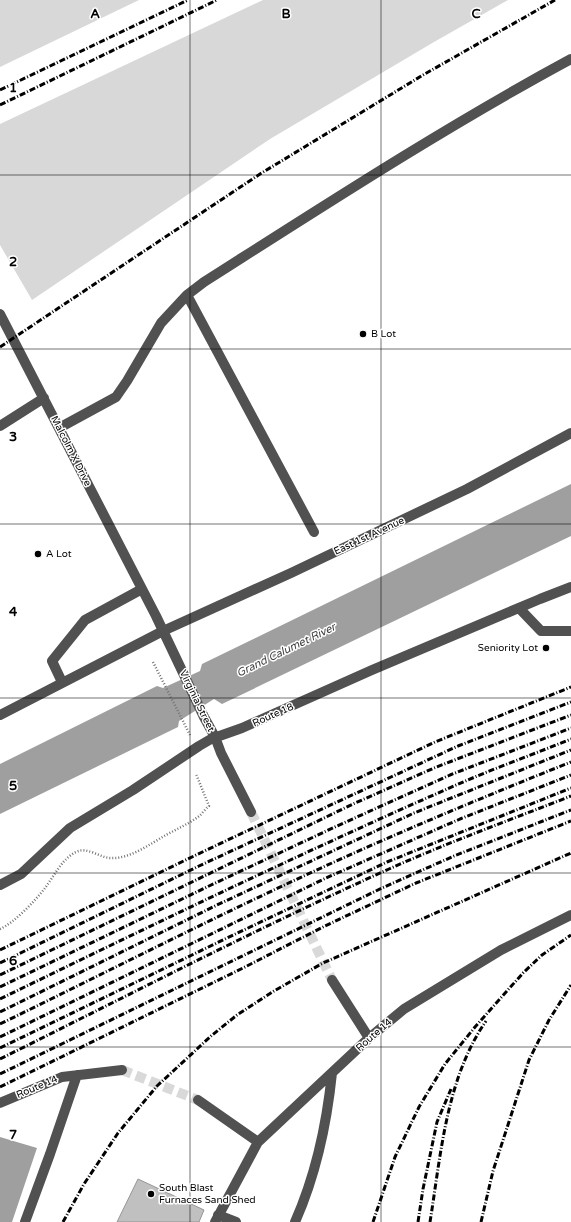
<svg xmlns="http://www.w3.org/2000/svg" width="571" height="1222" font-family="'Varela Round',sans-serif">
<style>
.green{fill:#d8d8d8}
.water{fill:#9f9f9f}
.building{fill:#c0c0c0;stroke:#959595}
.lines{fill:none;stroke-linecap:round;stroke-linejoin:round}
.minor-tunnel{stroke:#d9d9d9;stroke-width:10;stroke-dasharray:10 5;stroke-linecap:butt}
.path{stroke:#737373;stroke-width:2.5;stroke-dasharray:1 2;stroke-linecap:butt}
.minor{stroke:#515151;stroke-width:10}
.rail{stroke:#000;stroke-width:3;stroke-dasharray:6 2 1 2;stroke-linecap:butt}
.grid{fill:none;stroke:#000;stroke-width:1;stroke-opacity:0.55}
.poi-dot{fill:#000;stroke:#fff;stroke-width:1.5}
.labels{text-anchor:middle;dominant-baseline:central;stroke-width:3;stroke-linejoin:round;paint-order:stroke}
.poi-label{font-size:10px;fill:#000;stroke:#fff;text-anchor:start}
.street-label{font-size:10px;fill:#000;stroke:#fff}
.water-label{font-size:11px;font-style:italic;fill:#404040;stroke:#fff}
.grid-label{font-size:13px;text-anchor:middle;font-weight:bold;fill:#000;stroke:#fff;stroke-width:3;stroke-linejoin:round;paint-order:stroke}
</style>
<rect width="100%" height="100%" fill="#fff"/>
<path class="green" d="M0,0h139l-139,67z
M263,0h245l-74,42 -164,97 -238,161 -32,-55v-121z"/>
<path class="water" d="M571,484v52l-349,168 -8,-5 -35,22 -1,6 -178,87v-50l157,-78 6,2 37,-17 2,-7z
M0,1137l37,11 -25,74h-12z"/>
<path class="building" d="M138,1179l66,31 -5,12h-82z"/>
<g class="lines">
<path class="minor-tunnel" d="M251,812l81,168
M122,1070l76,30"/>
<path class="path" d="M153,662l37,73
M0,929c14,-6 35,-28 45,-41 9,-12 17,-29 31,-36 11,-6 24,6 35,6 19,1 39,-14 55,-23 11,-6 22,-11 32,-18 4,-3 7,-8 11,-11l-13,-32"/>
<path class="minor" d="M187,295l127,237
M0,314l156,302 48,101 11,20 6,16 30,59
M0,426l44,-28
M59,428l57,-31 11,-16 34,-58 26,-28 17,-13c121,-77 241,-155 367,-223
M519,608l22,23h30
M62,682l-10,-21 33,-41 57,-31
M0,715l163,-84 128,-58 176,-84 104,-56
M0,885l21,-11 49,-46 63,-38 66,-44 12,-7 31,-11 130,-58 168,-71 31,-12
M332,980l37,58
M198,1100l60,42 111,-104 35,-29 97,-59 70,-35
M0,1103l62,-26 60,-7
M218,1215l18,7
M25,1222l25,-68 27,-79
M215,1222l43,-80
M295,1222c20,-45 32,-100 37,-149"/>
<path class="rail" d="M0,90l188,-90
M0,105l217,-105
M0,347l260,-173 163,-99 132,-75
M0,950l196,-95 239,-113 136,-55
M0,963l199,-97 192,-89 67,-31 113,-44
M0,975l353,-171 81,-36 137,-53
M0,987l209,-101 128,-60 113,-51 121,-47
M0,999c150,-73 301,-146 454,-213 38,-17 78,-31 117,-47
M0,1012l217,-107 197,-92 157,-63
M0,1024c111,-54 220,-110 332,-161 79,-36 159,-69 239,-101
M0,1037l326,-159 134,-59 111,-44
M0,1048l227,-110 160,-76 184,-74
M0,1059c129,-64 258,-131 389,-190 60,-27 121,-49 182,-73
M0,1074l382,-186 72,-32 117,-46
M0,1087l243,-119 82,-42 91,-43 155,-62
M63,1222l21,-38 34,-51 39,-47 54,-50 26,-21 37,-24 49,-28 248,-110
M373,1222l22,-65 24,-50 26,-43 30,-37 48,-54 19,-18 29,-20
M418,1222l5,-33 14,-67 14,-33
M430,1222c11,-68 16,-143 56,-201
M481,1222l12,-51 36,-111 20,-40 22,-35"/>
</g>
<path class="grid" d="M190,0v1222M381,0v1222M0,175h571M0,349h571M0,524h571M0,698h571M0,873h571M0,1047h571"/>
<g class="poi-dot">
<circle cx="363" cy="334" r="4"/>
<circle cx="38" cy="554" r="4"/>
<circle cx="546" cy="648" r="4"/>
<circle cx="151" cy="1194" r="4"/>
</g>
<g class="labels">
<g class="poi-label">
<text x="371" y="334">B Lot</text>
<text x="46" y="554">A Lot</text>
<text x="538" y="648" text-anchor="end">Seniority Lot</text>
<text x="159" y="1188">South Blast<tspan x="159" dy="12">Furnaces Sand Shed</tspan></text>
</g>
<g class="street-label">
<text transform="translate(71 451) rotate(63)">Malcolm X Drive</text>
<text transform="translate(369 536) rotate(-25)">East 1st Avenue</text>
<text transform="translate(197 701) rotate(64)">Virginia Street</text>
<text transform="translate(273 715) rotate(-24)">Route 18</text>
<text transform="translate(374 1035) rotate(-41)">Route 14</text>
<text transform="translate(37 1087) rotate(-23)">Route 14</text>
</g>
<g class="water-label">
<text transform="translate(286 650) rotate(-26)">Grand Calumet River</text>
</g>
</g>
<g class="grid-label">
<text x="95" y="18">A</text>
<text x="286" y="18">B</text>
<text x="476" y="18">C</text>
<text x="13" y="92">1</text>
<text x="13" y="266">2</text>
<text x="13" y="441">3</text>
<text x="13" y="616">4</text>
<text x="13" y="790">5</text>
<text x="13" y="965">6</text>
<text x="13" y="1139">7</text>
</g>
</svg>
